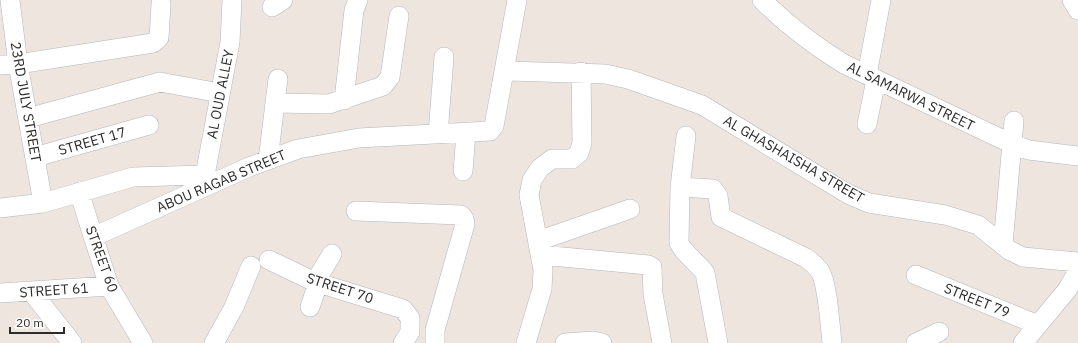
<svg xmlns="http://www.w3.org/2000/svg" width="1078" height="343" font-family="'IBM Plex Sans',sans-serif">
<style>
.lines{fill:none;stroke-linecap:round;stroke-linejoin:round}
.minor-casing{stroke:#b2b6bf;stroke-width:20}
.minor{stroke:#fff;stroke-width:19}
.labels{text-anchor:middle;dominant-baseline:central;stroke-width:3;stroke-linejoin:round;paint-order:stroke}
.street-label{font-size:14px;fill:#2c2c2c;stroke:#fff}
</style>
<rect width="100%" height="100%" fill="#eee6de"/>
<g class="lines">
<g class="minor-casing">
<path id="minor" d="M10,0l8,64 25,139
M762,0c24,24 53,46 82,64l168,80 17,6 49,6
M1072,0l6,10
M272,7l11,-7
M0,65l18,-1 135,-21 6,-5 2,-34
M504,71l101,3 23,5 74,26 146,89 21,9 76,12 33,10 31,25 14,7 55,5
M867,75l14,-75
M344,100l10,-90 4,-10
M275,103l54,1 54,-18 7,-9 9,-61
M28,118l132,-36 60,11
M867,124l9,-44
M438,134l6,-77
M686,136l-6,51 -1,56c6,12 18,19 26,30l13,70
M35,157l114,-32
M268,160l10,-81
M463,171l3,-38
M203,186l27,-144 2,-42
M680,187l33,2 5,7 3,21 85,41c6,4 10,8 14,13 8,14 10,55 12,72
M79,192l30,94 34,57
M0,208l43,-5 90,-26 72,-2
M356,211l105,4 3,4 1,5 -30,106v13
M93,237l156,-70 49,-18 61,-11 131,-7 4,-5 23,-126
M538,241l92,-32
M1003,244l11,-123
M541,255l107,10 4,2 1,27 9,49
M269,260l46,22 88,27 7,9v14l-7,11
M916,275l122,50
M315,282l17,-28
M31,291l41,52
M0,293l109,-7
M310,307l8,-24
M214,343l20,-36 17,-41
M526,343l16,-54 1,-19 -14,-75 3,-15 8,-12 12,-9h20l7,-6 3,-10 -1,-71
M565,343l28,-2 9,2
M916,343l23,-11
M1023,343l44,-53 11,-19"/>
</g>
<use href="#minor" class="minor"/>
</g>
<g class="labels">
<g class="street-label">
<text transform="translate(220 94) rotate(-79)">AL OUD ALLEY</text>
<text transform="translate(911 96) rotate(26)">AL SAMARWA STREET</text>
<text transform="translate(26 102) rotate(80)">23RD JULY STREET</text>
<text transform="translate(92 141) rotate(-16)">STREET 17</text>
<text transform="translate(794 159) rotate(30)">AL GHASHAISHA STREET</text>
<text transform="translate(221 181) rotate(-23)">ABOU RAGAB STREET</text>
<text transform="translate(102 259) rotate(70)">STREET 60</text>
<text transform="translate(340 288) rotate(18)">STREET 70</text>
<text transform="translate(54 290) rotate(-4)">STREET 61</text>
<text transform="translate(977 300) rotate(22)">STREET 79</text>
</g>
</g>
<path d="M10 327v6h54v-6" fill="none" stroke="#2c2c2c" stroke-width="2"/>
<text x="16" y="327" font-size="12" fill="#2c2c2c" stroke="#ffffff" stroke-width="3" paint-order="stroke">20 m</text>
</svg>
